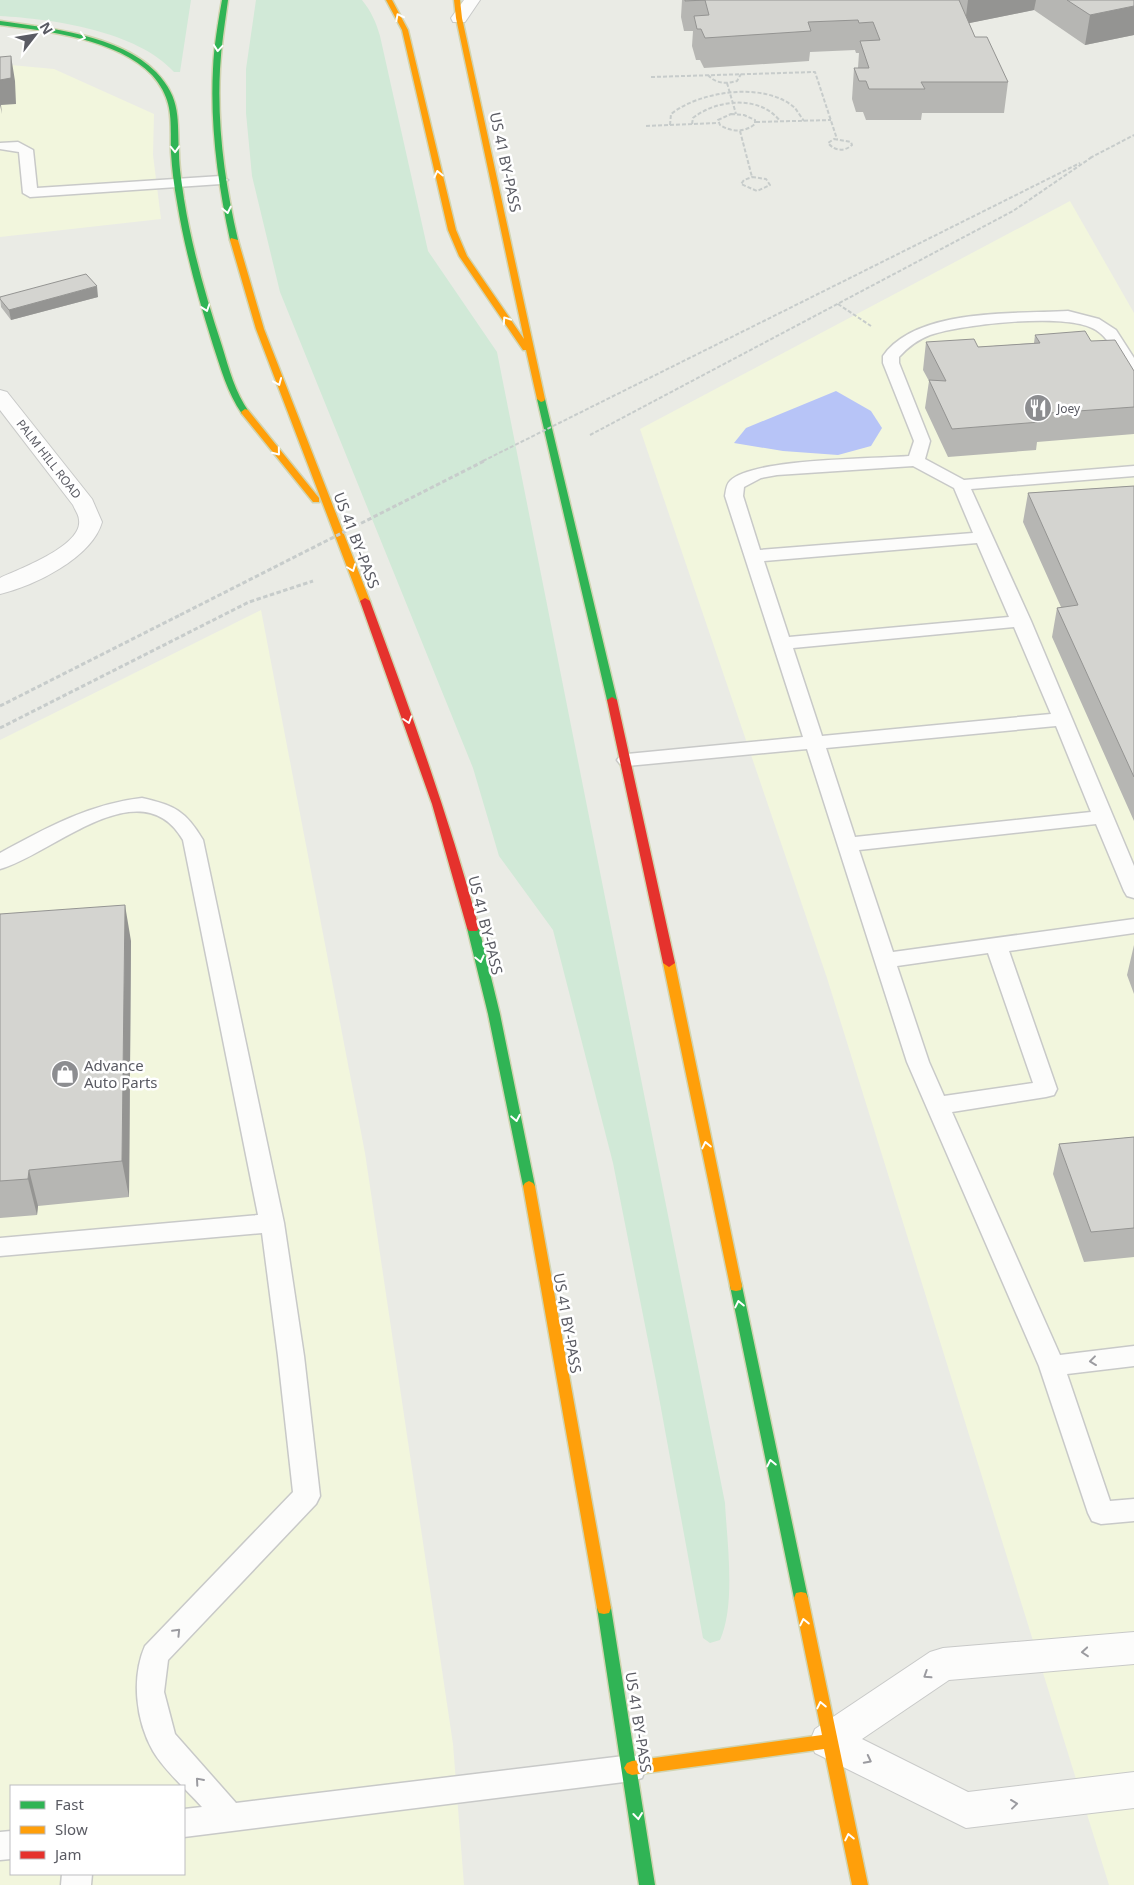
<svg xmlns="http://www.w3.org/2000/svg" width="1134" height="1885" font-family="'Noto Sans',sans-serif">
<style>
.commercial{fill:#f2f6dd;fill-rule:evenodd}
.green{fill:#d1e9d7}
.water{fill:#b7c4f7}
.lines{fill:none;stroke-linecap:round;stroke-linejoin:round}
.lane-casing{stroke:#c8c9c8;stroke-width:3}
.street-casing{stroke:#c8c9c8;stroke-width:2}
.fast-casing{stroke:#d1d4b1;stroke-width:3}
.slow-casing{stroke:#d1d4b1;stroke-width:3}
.jam-casing{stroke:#d1d4b1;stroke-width:3}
.path-far1{stroke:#c7cccb;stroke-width:2;stroke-dasharray:4 2;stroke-linecap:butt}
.path{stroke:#c7cccb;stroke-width:3;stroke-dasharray:4.5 2.5;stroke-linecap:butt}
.lane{fill:#fcfcfb;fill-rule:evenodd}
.street{fill:#fcfcfb;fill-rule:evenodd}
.fast{fill:#30b455;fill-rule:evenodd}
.slow{fill:#ff9f0a;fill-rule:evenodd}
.jam{fill:#e5322d;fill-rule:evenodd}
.path-bridge-far1{stroke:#c7cccb;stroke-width:2;stroke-dasharray:4 2;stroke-linecap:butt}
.path-bridge{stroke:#c7cccb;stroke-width:3;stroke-dasharray:4.5 2.5;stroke-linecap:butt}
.wall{fill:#b6b6b3}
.shaded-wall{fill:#949492}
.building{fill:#d4d4d0;stroke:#949492}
.oneway{stroke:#fff}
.oneway2{stroke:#9b9ba0}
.labels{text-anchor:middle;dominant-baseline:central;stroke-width:5;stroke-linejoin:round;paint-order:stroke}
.far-poi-label{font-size:12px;fill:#5a5b63;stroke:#fff;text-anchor:start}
.far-street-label{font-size:12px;fill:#5a5b63;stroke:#fff}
.street-label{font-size:15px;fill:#5a5b63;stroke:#fff}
.poi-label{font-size:15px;fill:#5a5b63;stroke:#fff;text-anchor:start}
</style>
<rect width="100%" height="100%" fill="#eaebe5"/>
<path class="commercial" d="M0,64l54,5 100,45 -1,41 8,64 -161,18z
M1070,201l64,112v1572h-25l-282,-907 -187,-549z
M261,610l104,543 88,591 11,141h-464v-1145zM11,1786h173v88h-173z"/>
<path class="green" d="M0,0h191l-11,72h-6c-37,-41 -121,-53 -174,-56z
M256,0h106c9,11 14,22 18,36l48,215 69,101 228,1151c2,39 11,102 -5,137l-10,3 -7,-5 -47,-257 -43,-218 -60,-233 -54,-74 -26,-88 -193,-476 -28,-116 -6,-63v-44z"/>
<path class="water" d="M836,391l35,20 11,17 -11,18 -33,9 -55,-4 -49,-8 12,-15z"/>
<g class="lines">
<g class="lane-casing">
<path id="lane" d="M18,142l15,8 4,38 184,-12 7,4 -7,4 -191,13 -7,-4 -4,-41 -19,-3v-6z
M1068,311l31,8 17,11 18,28v20l-6,-2c-11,-15 -15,-35 -32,-46 -28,-18 -134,-6 -166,5 -13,5 -22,12 -31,22v6l31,78 -5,18 39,21 170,-14v10l-163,13 60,132 103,245v32l-7,-2 -3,-5 -28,-67 -237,26 34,102 241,-33v14l-125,18 48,138 -3,6 -8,2 -94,15 108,243 74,-9v20l-67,8 43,127 24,-2v22l-33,3 -9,-3 -4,-8 -49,-147 -132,-304 -100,-313 -180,17 -7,-2 -3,-4 3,-4 7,-2 176,-17 -78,-241c1,-5 1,-11 5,-15 22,-23 144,-22 179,-25l5,-15 -31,-78v-7c33,-48 132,-42 185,-45zM913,466l41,22 19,45 -213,17 -17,-54 1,-9 17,-9 16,-3zM977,543l32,74 -220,20 -25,-76zM1014,627l37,87 -229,22 -29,-88zM1056,726l35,86 -236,25 -29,-89zM988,953l45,130 -89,13 -15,-34 -32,-96z
M142,798c32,7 44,13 61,42l81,383 20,133 16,140 -4,8 -148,156 -4,32 11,42 61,69 396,-48 10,3 4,10 -4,10 -10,3 -448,56v-28l18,-2c-15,-17 -38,-37 -49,-56 -17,-30 -22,-73 -8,-105l148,-154 -15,-136 -16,-123 -262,23v-18l258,-23 -75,-375c-42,-73 -132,15 -183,29v-16c46,-25 89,-49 142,-55z
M11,1831v28l-11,1v-28z
M62,1874h30l-1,11h-30z"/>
</g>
<g class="street-casing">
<path id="street" d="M464,0h16l-15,22h-12l-2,-4z
M0,390l7,2 85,107 10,23c-10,36 -68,64 -102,72v-16c19,-9 83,-32 79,-58 0,-5 -4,-10 -6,-15l-73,-95z
M1134,1632v32l-185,16 -87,59 106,53 166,-20v36l-168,20 -151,-75 -5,-12 5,-12 115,-77 13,-4z"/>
</g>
<g class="fast-casing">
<path id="fast" d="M222,0h6c-3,23 -7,46 -8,69 -3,58 5,115 18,171l-4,2 -4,-2c-12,-56 -20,-114 -17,-171 1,-24 5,-46 9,-69z
M0,21c49,7 120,14 156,51 26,27 21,48 23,81 0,15 3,31 5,46 8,50 22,98 38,147 7,23 13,46 27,66l-1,2h-6c-15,-22 -21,-45 -29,-69 -15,-48 -28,-94 -36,-143 -3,-16 -5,-33 -6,-49 -1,-31 4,-52 -19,-78 -35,-36 -104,-44 -152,-50z
M541,396l4,3 72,301 -5,3 -5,-3 -70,-301z
M473,924l6,4 21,86 35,172 -2,3h-8l-2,-3 -35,-172 -21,-86z
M736,1281l5,1 1,4 66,312 -2,5 -5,1 -5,-1 -2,-5 -64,-312 1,-4z
M604,1602l5,1 2,5 44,277h-16l-42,-277 2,-5z"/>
</g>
<g class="slow-casing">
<path id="slow" d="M386,0h6l16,30 48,200 11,26 57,83 -68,-321 -2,-18h6l2,18 83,381 -1,2 -3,1 -4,-3 -11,-49h-3l-64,-94 -11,-26 -46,-200z
M231,238l7,2 26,89 106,272 -2,2 -3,1 -5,-3 -104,-272 -26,-89z
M245,409l3,1 71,88v4h-6l-71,-88 -1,-2z
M669,959l6,4 67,323 -1,4 -5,1 -5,-1 -1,-4 -67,-323z
M529,1181l4,2 2,3 76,422 -2,5 -5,1 -5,-1 -2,-5 -74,-422 2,-3z
M801,1592l5,1 2,5 60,287h-16l-28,-136 -192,26 -5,-2 -3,-5 3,-5 5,-2 190,-26 -28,-137 2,-5z"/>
</g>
<g class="jam-casing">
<path id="jam" d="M365,598l5,3c40,108 79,216 109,327l-2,3h-8l-2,-3 -35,-124 -72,-203z
M612,697l5,3 58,263 -6,4 -6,-4 -56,-263z"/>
</g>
<path class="path-far1" d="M708,75c8,9 18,9 29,6l4,-7
M651,77l164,-5 22,67
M727,83l9,31
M731,114l13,1 11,5v4c-11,9 -24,8 -35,1l-2,-5z
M756,122l75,-2
M692,124l1,-6c24,-19 67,-23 87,3
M670,125l1,-11c29,-23 94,-33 124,-6 3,4 6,9 9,13
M646,126l72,-3
M740,131l12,46
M834,139l17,3 1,3c-8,7 -17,6 -24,-2z
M1090,158l44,-23
M752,177l14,2 4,6 -13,6 -16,-7 3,-4z
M848,279l232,-116
M838,304l33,22
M590,435l423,-224 79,-54"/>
<path class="path" d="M0,706l180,-91
M0,728l249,-126 64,-21"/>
<use href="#lane" class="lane"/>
<use href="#street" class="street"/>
<use href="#fast" class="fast"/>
<use href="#slow" class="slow"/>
<use href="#jam" class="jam"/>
<path class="path-bridge-far1" d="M483,461l365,-182"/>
<path class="path-bridge" d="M180,615l306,-155"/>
</g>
<path class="wall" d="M682,0h452v35l-49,10 -51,-35 -65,13 6,14 33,45 -4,31h-82l-1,7h-55l-3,-8h-7l-4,-13 2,-31h4l1,-15h-3l-1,-3 -45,2 -1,9 -105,7 -4,-8h-4l-4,-14 1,-15h-9l-3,-14z
M0,297h98l-87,23 -10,-13z
M1035,335l56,6 43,30v63l-97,8 -1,8 -88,7 -23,-49 4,-27 -6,-11 3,-28 52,5 56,-4z
M1134,486v335l-82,-184 5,-29 4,-1 -38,-85 5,-29z
M0,914l131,27 -2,256 -91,9 -1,9 -37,3z
M1134,945v49l-7,-19z
M1134,1137v120l-50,5 -31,-88 6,-30z"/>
<path class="shaded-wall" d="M968,0h68l-2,10 -69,14z
M1134,6v29l-49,10 5,-30z
M11,56l4,25 1,23 -15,1 1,9 -2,-9v-25z
M97,286l1,11 -87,23 -2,-10z
M125,905l6,36 -2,256 -7,-36z
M29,1170l9,36 -1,9 -9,-36z"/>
<path class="building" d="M685,0h274l16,37h12l21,45h-87l4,7h-56l-3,-8h-7l-5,-13h15l-9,-27 20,-1 -7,-18 -14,1 -1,-3 -50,2 3,9 -106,7 -4,-9h-4l-3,-13 15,-1 -4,-15 -20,1z
M1067,0h67v6l-44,9z
M11,56v22l-11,2v-23z
M86,274l11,12 -88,24 -9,-11v-2z
M1085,331l6,10 24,-1 19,31v36l-98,7 4,8 -88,7 -23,-49 17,1 -20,-39 48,-3 4,8 62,-4 -5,-8z
M1134,486v291l-77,-169 21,-3 -50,-112z
M125,905l-3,256 -93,9 -1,9 -28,2v-267z
M1134,1137v91l-43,4 -32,-88z"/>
<defs><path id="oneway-chevron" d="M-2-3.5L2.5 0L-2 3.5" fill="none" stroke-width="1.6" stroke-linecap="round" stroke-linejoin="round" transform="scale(1.25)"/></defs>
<g class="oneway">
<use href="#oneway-chevron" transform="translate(399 17) rotate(-117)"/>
<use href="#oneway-chevron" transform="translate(82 37) rotate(15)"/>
<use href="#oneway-chevron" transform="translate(218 48) rotate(95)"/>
<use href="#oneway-chevron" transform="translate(175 149) rotate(88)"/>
<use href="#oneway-chevron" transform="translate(438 174) rotate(-103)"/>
<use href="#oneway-chevron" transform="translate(227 210) rotate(78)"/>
<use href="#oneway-chevron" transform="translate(206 308) rotate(71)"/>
<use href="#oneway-chevron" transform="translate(506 320) rotate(-124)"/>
<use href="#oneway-chevron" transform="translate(278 382) rotate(68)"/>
<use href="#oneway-chevron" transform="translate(277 452) rotate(51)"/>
<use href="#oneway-chevron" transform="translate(352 568) rotate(69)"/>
<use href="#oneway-chevron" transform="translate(408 720) rotate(72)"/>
<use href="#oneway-chevron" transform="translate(480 959) rotate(77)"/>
<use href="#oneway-chevron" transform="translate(516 1118) rotate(79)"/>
<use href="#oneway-chevron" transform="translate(706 1145) rotate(-102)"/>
<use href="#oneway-chevron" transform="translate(739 1304) rotate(-102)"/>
<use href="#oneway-chevron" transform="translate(771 1463) rotate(-102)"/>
<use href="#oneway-chevron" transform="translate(804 1622) rotate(-102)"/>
<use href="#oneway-chevron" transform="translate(821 1705) rotate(-102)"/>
<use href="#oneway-chevron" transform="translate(638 1816) rotate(83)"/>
<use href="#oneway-chevron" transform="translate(849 1837) rotate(-102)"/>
</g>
<g class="oneway2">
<use href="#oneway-chevron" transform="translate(1093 1361) rotate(173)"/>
<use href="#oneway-chevron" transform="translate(177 1632) rotate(-46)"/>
<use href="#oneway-chevron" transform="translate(1085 1652) rotate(175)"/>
<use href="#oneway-chevron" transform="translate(927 1675) rotate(147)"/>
<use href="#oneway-chevron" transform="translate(868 1760) rotate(27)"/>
<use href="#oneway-chevron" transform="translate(199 1781) rotate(-131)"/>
<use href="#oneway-chevron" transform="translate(1014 1804) rotate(-7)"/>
</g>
<defs>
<g id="restaurant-disc" transform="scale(1.4375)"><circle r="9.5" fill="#8c8d90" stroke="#fff"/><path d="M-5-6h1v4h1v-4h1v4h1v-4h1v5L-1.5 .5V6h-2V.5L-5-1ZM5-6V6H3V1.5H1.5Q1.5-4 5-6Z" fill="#fff"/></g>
<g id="shop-disc" transform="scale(1.4375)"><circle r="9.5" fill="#8c8d90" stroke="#fff"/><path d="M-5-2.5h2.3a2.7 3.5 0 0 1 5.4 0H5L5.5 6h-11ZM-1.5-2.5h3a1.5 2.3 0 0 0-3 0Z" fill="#fff"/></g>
</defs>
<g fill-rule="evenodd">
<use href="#restaurant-disc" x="1038" y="408"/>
<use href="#shop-disc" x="65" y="1074"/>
</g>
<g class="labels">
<g class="far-poi-label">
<text x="1057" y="408">Joey</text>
</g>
<g class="far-street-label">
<text transform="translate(49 459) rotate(52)">PALM HILL ROAD</text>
</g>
<g class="street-label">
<text transform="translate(506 162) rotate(78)">US 41 BY-PASS</text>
<text transform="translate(357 540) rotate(69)">US 41 BY-PASS</text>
<text transform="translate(486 925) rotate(76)">US 41 BY-PASS</text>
<text transform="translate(568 1323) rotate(80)">US 41 BY-PASS</text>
<text transform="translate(639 1722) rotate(81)">US 41 BY-PASS</text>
</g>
<g class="poi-label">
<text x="84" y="1065">Advance<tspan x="84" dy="17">Auto Parts</tspan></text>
</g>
</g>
<rect x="10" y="1785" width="175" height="90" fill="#ffffff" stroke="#bdbdc1"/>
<rect x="20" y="1801" width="25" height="8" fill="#30b455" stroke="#bdbdc1"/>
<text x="55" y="1810" font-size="15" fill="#5a5b63">Fast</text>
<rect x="20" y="1826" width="25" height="8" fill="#ff9f0a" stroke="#bdbdc1"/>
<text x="55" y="1835" font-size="15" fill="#5a5b63">Slow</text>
<rect x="20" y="1851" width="25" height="8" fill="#e5322d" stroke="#bdbdc1"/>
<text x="55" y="1860" font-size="15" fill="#5a5b63">Jam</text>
<g transform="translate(35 35) rotate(59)" stroke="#ffffff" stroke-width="4" paint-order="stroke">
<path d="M0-4L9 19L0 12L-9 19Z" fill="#5a5b63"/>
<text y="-8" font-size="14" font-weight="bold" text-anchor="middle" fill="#5a5b63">N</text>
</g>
</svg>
